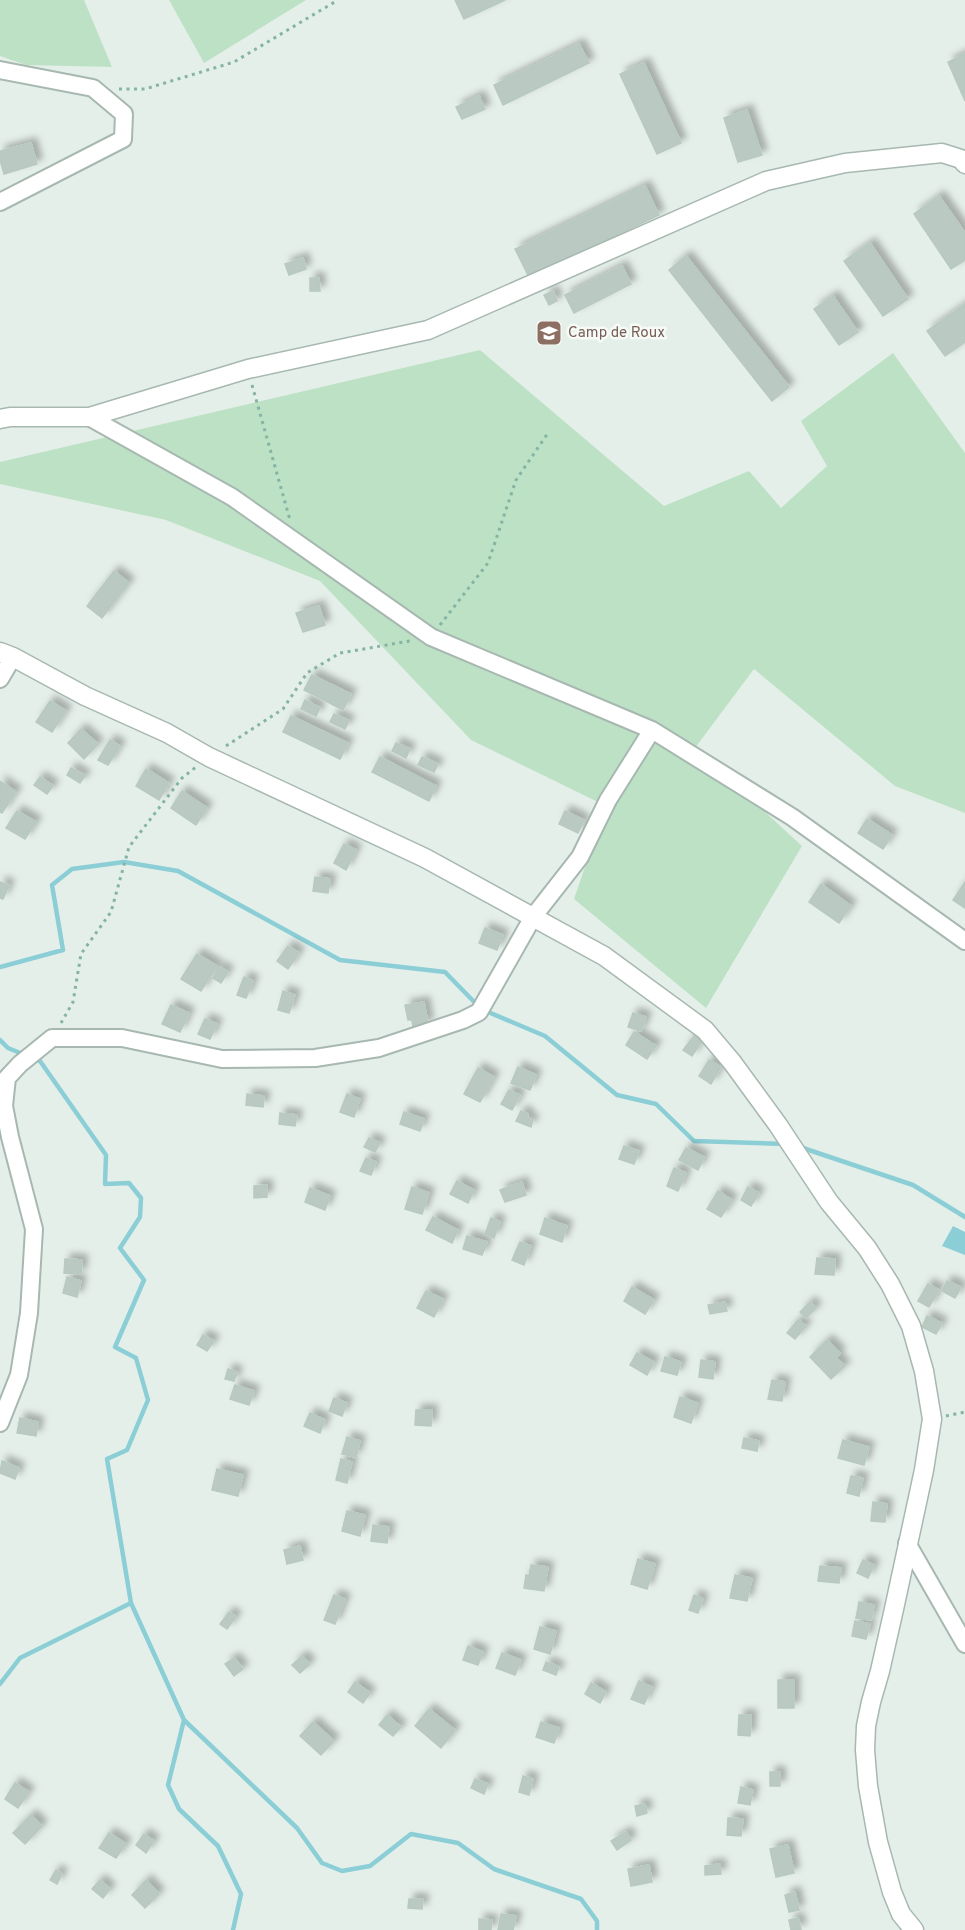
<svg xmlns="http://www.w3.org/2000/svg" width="965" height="1930" font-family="Overpass,sans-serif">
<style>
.green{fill:#bde1c5}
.water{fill:#8bced6}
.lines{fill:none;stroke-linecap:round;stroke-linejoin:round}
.stream{stroke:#8bced6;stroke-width:4.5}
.building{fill:#bacac3;stroke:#b7c9c1;stroke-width:1.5;filter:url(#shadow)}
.minor-casing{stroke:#a7b8b1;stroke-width:20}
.tertiary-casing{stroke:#a7b8b1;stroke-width:21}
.path{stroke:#84b4a3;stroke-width:3;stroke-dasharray:3 4.5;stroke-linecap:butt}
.minor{stroke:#fff;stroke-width:16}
.tertiary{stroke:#fff;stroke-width:18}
.labels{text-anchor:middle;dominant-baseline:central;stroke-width:5;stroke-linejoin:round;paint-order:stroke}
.education-label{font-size:15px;fill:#785e54;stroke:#f6fbf8;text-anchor:start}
</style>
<defs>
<filter id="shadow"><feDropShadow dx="5.5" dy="-5.5" stdDeviation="3" flood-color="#0004"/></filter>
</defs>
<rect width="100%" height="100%" fill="#e5efea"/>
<path class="green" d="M0,0h84l28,67 -86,-2 -26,-9z
M169,0h137l-102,63z
M480,350l184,156 85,-35 32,37 46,-42 -26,-45 92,-68 72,100v360l-70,-27 -141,-117 -59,79 107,98 -96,162 -132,-109 32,-93 -135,-66 -151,-159 -154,-61 -166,-36v-22z"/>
<path class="water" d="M953,1226l12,6v23l-23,-9z"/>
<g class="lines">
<path class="stream" d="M0,967l63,-17 -11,-65 20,-16 52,-7 54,9 162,89 105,12 36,37 64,27 72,59 39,9 38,37 92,3
M0,1040l8,8 17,7
M33,1059l7,2 66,94 -1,29 24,-1 12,15 -1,19 -20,31 24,32 -29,67 21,11 12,42 -21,50 -20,9 24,144 53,117 113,108 25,35 20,8 28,-5 41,-32 47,9 36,26 87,30 16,22v9
M800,1147l113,38 52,32
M0,1684l20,-26 111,-55
M184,1720l-16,65 11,24 39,37 23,48 -8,36"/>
</g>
<path class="building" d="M455,0h50l-41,19z
M579,44l10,19 -86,42 -9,-20z
M965,54v47l-17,-39z
M644,63l37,80 -24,11 -37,-80z
M479,96l6,13 -23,10 -6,-12z
M747,110l15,45 -24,7 -14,-44z
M31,143l6,21 -33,10 -4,-14v-9z
M645,186l14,29 -130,62 -14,-28z
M939,196l26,37v27l-14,9 -37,-55z
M870,243l38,56 -25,17 -39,-55z
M686,256l103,131 -17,14 -103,-131z
M303,258l3,11 -17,6 -4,-11z
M622,266l9,18 -57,29 -9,-18z
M310,278h9l1,13h-10z
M553,291l4,10 -8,4 -5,-10z
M833,296l25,36 -19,13 -25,-36z
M965,304v38l-20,14 -18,-25z
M114,571l15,12 -27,35 -15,-12z
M319,606l6,19 -22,7 -7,-19z
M312,675l39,19 -8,16 -39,-20z
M305,700l15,8 -4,8 -15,-7z
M50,701l16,10 -14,21 -16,-10z
M334,714l15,7 -4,8 -15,-7z
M291,716l57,27 -8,16 -57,-27z
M81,729l17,15 -14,15 -16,-16z
M110,740l10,6 -12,19 -10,-5z
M396,743l14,6 -4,9 -14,-7z
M380,757l56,29 -7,15 -57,-29z
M422,757l16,7 -4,8 -16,-7z
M71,768l14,8 -5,7 -13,-8z
M146,769l23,14 -10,17 -23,-14z
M40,777l13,9 -6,8 -13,-9z
M0,781l16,11 -14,21 -2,-1z
M182,791l25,17 -11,17 -25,-17z
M17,811l19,11 -11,17 -19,-11z
M565,811l19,9 -6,13 -19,-9z
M867,819l25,16 -9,14 -25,-16z
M344,844l12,6 -10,20 -12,-7z
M315,877l15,2 -2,14 -15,-2z
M0,882l9,3 -6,14 -3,-1z
M965,882v26l-12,-8z
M821,884l30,22 -12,17 -30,-21z
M485,928l18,7 -6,15 -18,-7z
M288,946l11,7 -11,16 -11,-8z
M197,954l20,12 -16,25 -20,-12z
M220,967l8,5 -7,11 -8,-5z
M244,977l9,4 -7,17 -9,-3z
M283,991l12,4 -6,18 -11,-3z
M424,1002l4,22 -15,3 -1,-7h-4l-3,-15z
M171,1005l18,8 -9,19 -18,-8z
M633,1013l13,4 -5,14 -13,-4z
M205,1019l12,5 -7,15 -12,-5z
M634,1032l22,14 -9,13 -21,-14z
M694,1036l8,5 -10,15 -9,-6z
M709,1060l12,7 -10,17 -12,-8z
M518,1067l18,8 -6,15 -19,-7z
M478,1068l16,9 -14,25 -16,-8z
M509,1090l11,5 -8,15 -11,-6z
M247,1094l17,2 -1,11 -17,-2z
M347,1094l13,5 -6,18 -14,-5z
M521,1111l7,3 -1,4 6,2 -2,7 -15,-6z
M404,1112l20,7 -4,12 -20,-7z
M280,1113l17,2 -2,11 -16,-2z
M369,1138l11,5 -5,9 -11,-5z
M624,1146l15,5 -5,13 -15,-5z
M686,1148l18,9 -6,13 -19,-10z
M366,1158l10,4 -5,13 -11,-4z
M674,1168l12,5 -8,18 -11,-5z
M457,1181l17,9 -6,13 -18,-9z
M522,1182l4,13 -21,7 -5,-12z
M267,1185v12l-13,1v-12z
M412,1187l17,6 -7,21 -17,-5z
M748,1187l11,6 -8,13 -10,-6z
M310,1188l20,8 -5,14 -20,-8z
M718,1191l14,9 -11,17 -14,-8z
M433,1217l25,13 -6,13 -26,-13z
M491,1218l9,4 -6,16 -9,-4z
M545,1218l22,8 -5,16 -22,-8z
M467,1236l20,6 -5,13 -19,-6z
M520,1242l11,4 -7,19 -12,-5z
M817,1258l18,1 -1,16 -19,-1z
M65,1259l17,1 -1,14 -17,-1z
M67,1277l14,4 -4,16 -14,-4z
M947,1281l14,6 -6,11 -13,-7z
M928,1284l11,6 -10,17 -11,-6z
M632,1287l22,13 -9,14 -21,-13z
M426,1291l17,8 -9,18 -17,-9z
M725,1302l2,9 -17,3 -2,-9z
M810,1302l6,6 -10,10 -6,-6z
M927,1316l15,7 -6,11 -14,-7z
M798,1320l8,6 -11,13 -8,-6z
M203,1335l11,6 -7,10 -10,-6z
M827,1340l13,13 -4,5 9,8 -14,13 -21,-22z
M637,1353l17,9 -7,13 -17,-10z
M665,1357l16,5 -4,13 -16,-4z
M701,1360l14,2 -2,17 -14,-2z
M228,1369l9,3 -3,9 -9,-2z
M772,1380l13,2 -3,19 -14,-2z
M235,1385l19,6 -5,14 -19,-6z
M680,1397l18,6 -7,20 -17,-6z
M334,1398l13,5 -5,13 -13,-5z
M416,1410h16l-1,16 -16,-1z
M310,1413l15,7 -5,13 -16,-7z
M20,1418l18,4 -2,14 -19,-3z
M347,1437l13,4 -4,16 -14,-3z
M744,1438l15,3 -2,10 -15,-3z
M843,1440l26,7 -5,18 -26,-7z
M341,1459l11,3 -5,21 -11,-3z
M2,1461l17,7 -4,11 -15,-6z
M217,1469l26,6 -5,21 -26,-6z
M851,1476l12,2 -4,18 -12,-3z
M873,1502l14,2 -2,18 -14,-1z
M347,1511l18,4 -5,21 -18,-5z
M373,1525l16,2 -2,16 -16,-2z
M300,1546l3,14 -16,4 -3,-14z
M638,1559l17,5 -8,25 -16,-5z
M863,1560l11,5 -6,13 -11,-5z
M531,1565l17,2 -4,24 -20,-3 2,-13 3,1z
M820,1566l21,2 -2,15 -21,-2z
M735,1575l17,3 -5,23 -17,-3z
M334,1595l11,4 -10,25 -11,-4z
M694,1595l9,4 -5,14 -9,-3z
M859,1602l15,3 -3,15 -15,-2z
M229,1612l7,5 -9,12 -7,-5z
M855,1621l15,3 -4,15 -14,-3z
M540,1627l16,4 -6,23 -16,-5z
M468,1646l15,6 -5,13 -15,-5z
M502,1653l19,7 -6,15 -19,-7z
M302,1656l8,8 -10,9 -8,-8z
M234,1658l9,11 -9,7 -9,-12z
M546,1662l13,5 -3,8 -13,-5z
M778,1680h16v28h-16z
M639,1681l13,6 -8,17 -13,-5z
M355,1682l15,11 -7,10 -15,-11z
M591,1683l15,9 -6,11 -15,-9z
M429,1709l26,21 -14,18 -26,-22z
M387,1715l14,12 -8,9 -14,-11z
M739,1715h12l-1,21 -12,-1z
M313,1722l21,19 -13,14 -21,-19z
M541,1722l18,6 -5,15 -18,-6z
M770,1772h10v14h-10z
M523,1776l10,3 -4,16 -10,-3z
M475,1779l13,5 -4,10 -13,-6z
M15,1783l14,9 -11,16 -13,-9z
M741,1787l12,3 -3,15 -12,-2z
M645,1804l2,9 -10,3 -2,-10z
M31,1815l11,11 -17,18 -12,-11z
M728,1818l15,1 -2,17 -14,-1z
M626,1832l5,8 -14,10 -6,-9z
M109,1833l17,11 -10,14 -17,-10z
M144,1834l10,7 -8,12 -10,-8z
M788,1845l6,28 -18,4 -6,-28z
M720,1864l1,10 -16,1v-9z
M649,1865l3,17 -21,4 -3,-17z
M56,1870l6,4 -5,10 -7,-4z
M100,1880l10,9 -7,9 -11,-9z
M146,1880l13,14 -14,14 -13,-13z
M795,1892l4,18 -10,2 -4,-17z
M409,1899h14l-1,10 -14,-1z
M501,1914l15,2 -3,14h-15z
M798,1918l3,11 -10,1 -2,-10z
M479,1919l13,1 -1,10h-12z"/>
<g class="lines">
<g class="minor-casing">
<path id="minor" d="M0,70l93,18 31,26 -1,25 -123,63
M89,417l143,80 199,140 221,93 140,87 173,124
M0,679l13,-22
M0,1423l19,-48 10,-62 5,-84 -24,-92 -6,-31 3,-28 13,-14 32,-26h70l100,21 93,-1 64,-10 84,-28 16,-8 54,-95 47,-60 28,-57 44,-70
M907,1543l58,101"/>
</g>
<g class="tertiary-casing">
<path id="tertiary" d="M0,419l10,-2h79l159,-48 180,-39 338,-149 79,-18 97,-10 19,6 4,5
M0,652l13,5 72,39 82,37 42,24 216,101 179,98 101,74 27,32 46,63 51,77 38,46 23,36 21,42 13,45 8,48 -8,51 -30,139 -14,62 -9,31 -5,24 -1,24 3,36 10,56 14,50 9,22 13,16"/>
</g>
<path class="path" d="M119,89h26l89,-27 104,-62
M252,385l38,135
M440,625l48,-62 28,-83 32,-47
M226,746l57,-37 24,-36 33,-20 70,-12
M61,1023l12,-21 8,-48 30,-42 18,-65 53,-69 14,-11
M946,1416l19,-4"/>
<use href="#minor" class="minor"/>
<use href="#tertiary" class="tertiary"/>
</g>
<defs>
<g id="school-square" transform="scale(1.35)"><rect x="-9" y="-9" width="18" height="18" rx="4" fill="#8d6e63" stroke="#f6fbf8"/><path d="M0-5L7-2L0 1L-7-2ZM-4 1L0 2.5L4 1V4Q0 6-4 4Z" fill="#fff"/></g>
</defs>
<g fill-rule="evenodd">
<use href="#school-square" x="549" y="333"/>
</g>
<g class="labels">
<g class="education-label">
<text x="568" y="333">Camp de Roux</text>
</g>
</g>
</svg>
